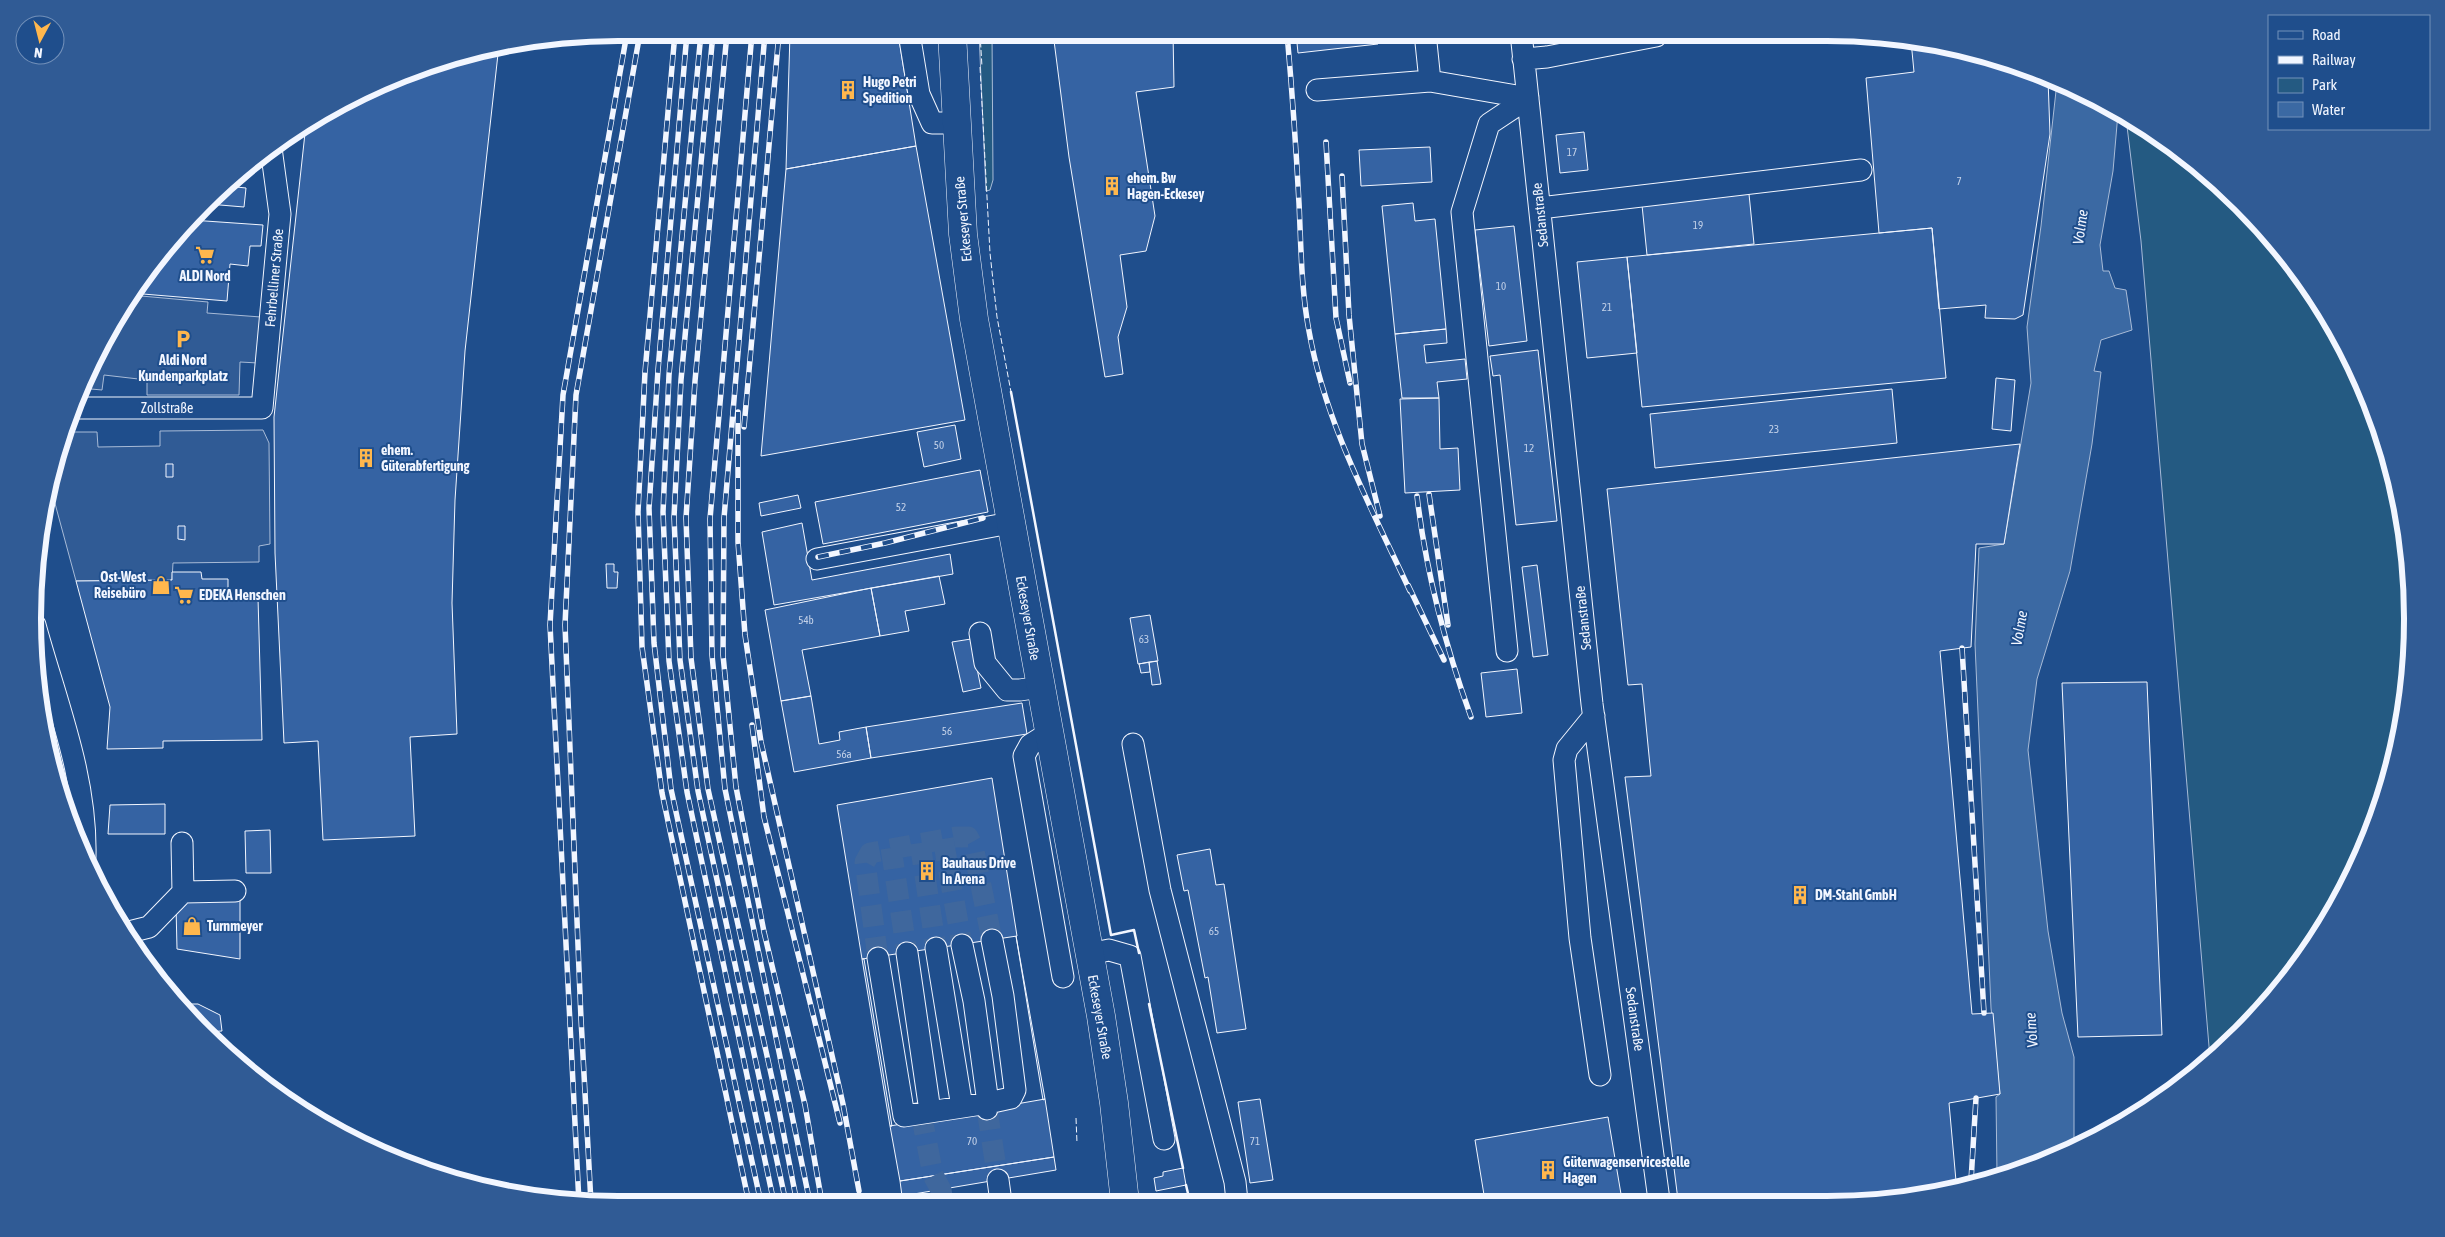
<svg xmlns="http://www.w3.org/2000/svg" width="2445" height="1237" font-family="'Asap Condensed',sans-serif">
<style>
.green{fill:#245a82;stroke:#a8bbd7}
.parking{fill:#305b95;stroke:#a8bbd7}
.water{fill:#3b69a3;stroke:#a8bbd7}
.building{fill:#3563a3;stroke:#f2f6ff}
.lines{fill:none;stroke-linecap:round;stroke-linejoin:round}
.minor-tunnel{stroke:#3f679d;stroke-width:21;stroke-dasharray:21 11;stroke-linecap:butt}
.minor-casing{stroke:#f2f6ff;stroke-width:23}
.major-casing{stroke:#f2f6ff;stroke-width:29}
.minor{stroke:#1f4e8c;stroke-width:21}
.major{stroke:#1f4e8c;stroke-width:28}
.rail-casing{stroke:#f2f6ff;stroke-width:5.5}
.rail{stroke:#1f4e8c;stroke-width:4;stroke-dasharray:11;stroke-linecap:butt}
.fence{stroke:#f2f6ff;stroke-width:1;stroke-dasharray:6 2.5;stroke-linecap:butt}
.wall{stroke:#f2f6ff;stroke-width:2.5}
.labels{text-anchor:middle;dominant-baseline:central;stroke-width:4;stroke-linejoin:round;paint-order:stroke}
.number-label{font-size:11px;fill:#c3d1e8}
.poi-label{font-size:14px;font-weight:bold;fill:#f2f6ff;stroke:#1f4e8c;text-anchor:start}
.street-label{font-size:14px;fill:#f2f6ff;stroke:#1f4e8c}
.water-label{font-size:15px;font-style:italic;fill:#f2f6ff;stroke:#1f4e8c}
.rim{fill:none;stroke:#f2f6ff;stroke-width:6}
</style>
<rect width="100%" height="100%" fill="#1f4e8c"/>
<path class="green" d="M979,33h13l1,147 -3,10 -4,1z
M2126,118l57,35 84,79 67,93 47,105 26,112 4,115 -18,113 -41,107 -85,128 -57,53 -69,-817z"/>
<path class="parking" d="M130,295l78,7 -1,11 54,4 -3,46 -18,-1 -1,33h-92v-15l-43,-5 -2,15 -22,-2z
M263,430l6,13 1,101 -11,2v16l-86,1 -1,17 -96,1 -26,-96 16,-53h31l1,15 62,-1v-15z"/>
<path class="water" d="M2057,82l28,11 33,20 -5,58 -13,74 3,26h6l6,17 11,2 6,40 -31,10 -7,31 7,1 -9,72 -22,127 -33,108 -9,71 20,181 14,82 12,44v89l-24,14 -53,14 -1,-77 4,-3 -9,-86 -16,-364 4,-96 25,-4 27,-161 -4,-56 14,-101z"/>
<path class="building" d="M790,33h108l18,113 -130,23z
M1053,33h120l1,54 -38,5 19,124 -9,35 -26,4 7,52 -9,30 5,37 -18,3 -36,-220z
M1296,33h81l1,11 -80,9z
M1911,41l67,11 70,27 2,55 -27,181 -8,4 -30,-1 1,-13 -47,4 -7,-81 -53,5 -13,-155 48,-6z
M499,45l-34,306 -10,149 -3,103 5,131 -47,3 5,99 -92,4 -5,-99 -34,2 -9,-190 -1,-136 32,-293 20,-13 104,-47z
M1584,132l4,38 -28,3 -4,-38z
M916,146l49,274 -204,36 25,-287z
M1430,147l2,35 -71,4 -2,-36z
M227,186l19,2 -2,19 -36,-3z
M1749,194l5,50 -107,11 -5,-50z
M1413,203l2,18 20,-2 11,110 -51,5 -13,-128z
M191,220l72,5 -2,21h-11l-2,20 -18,-2 -3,37 -96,-8 47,-61z
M1514,226l13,115 -38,5 -14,-116z
M1932,228l14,150 -304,29 -15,-150z
M1627,257l10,96 -50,5 -10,-96z
M1446,329l1,14 -23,2 2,18 39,-4 2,20 -30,3 2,16h-37l-7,-64z
M1538,350l19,171 -41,4 -16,-150 -7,1 -3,-20z
M1996,378l19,2 -4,51 -19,-2z
M1892,389l5,54 -242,25 -5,-54z
M1439,398l1,51 18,-1 2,42 -55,3 -5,-94z
M955,425l6,34 -37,8 -7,-35z
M2020,444l-16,100h-28l-5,103 -31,4 32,363 21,-1 7,81 -51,9 7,78h18l-71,18 -225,1 -53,-423 26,-1 -9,-92 -14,1 -21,-196z
M166,464h7v13h-7z
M980,470l8,42 -165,32 -8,-42z
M798,495l3,13 -40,8 -2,-13z
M802,523l10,57 138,-26 3,20 -179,31 -12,-73z
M178,526h7v14l-7,-1z
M606,564h8v8h4l-1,16h-10z
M1537,565l11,90 -15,2 -11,-90z
M172,572h29l1,7h26v19h30l4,142 -99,1v7l-56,1 3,-42 -34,-126 96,-1z
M939,576l6,28 -40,7 4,20 -29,5 -9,-48z
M871,588l9,48 -78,14 9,46 -30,5 -16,-91z
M1150,615l8,46 -20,3 -8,-46z
M971,639l10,49 -18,4 -11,-50z
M1157,661l4,23 -9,1 -3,-23z
M1149,662l1,10 -9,1 -2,-9z
M1517,669l5,44 -36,4 -5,-44z
M2147,682l15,353 -84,2 -16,-354z
M811,696l8,48 21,-4 -1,-8 27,-5 5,31 -77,14 -13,-71z
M1022,703l5,31 -156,24 -5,-31z
M992,778l25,158 -155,23 -25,-154z
M165,804v30h-57l2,-29z
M270,830l1,43h-25l-1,-42z
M1210,849l6,36 8,-1 22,145 -29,4 -9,-56 -3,1 -17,-88 -4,1 -7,-36z
M183,900h57v59l-63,-10 -1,-43z
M1016,936l29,163 -2,1z
M862,959h2l28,167h-2z
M190,1004h8l22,11 2,16 -19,1 -13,-16z
M1045,1099l9,58 -154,24 -10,-55z
M1260,1099l13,81 -23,3 -12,-81z
M1608,1117l14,83 -137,1 -10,-61z
M324,1122h15l1,10z
M1054,1157l2,13 -154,26 -2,-15z
M1183,1168l3,17 -30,6 -2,-13 9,-2v-4z"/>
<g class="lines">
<path class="minor-tunnel" d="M943,839l19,106
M920,843l16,105
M891,848l16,105
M878,958l-13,-96 5,-9 86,-16h12l5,9 19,94
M987,1109l11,71
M921,1113l12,62 8,15 2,12"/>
<g class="minor-casing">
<path id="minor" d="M909,33l10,61 13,29h25
M1425,33l5,48 98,17
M1521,33l71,671 67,496
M1523,59l24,-2 109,-21
M1317,90l113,-9
M1540,208l321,-38
M73,408h189l18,-194 -9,-66
M817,559l193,-36
M35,625c21,77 52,151 50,232
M980,633l5,30 22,27h13l20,-3
M1507,651l-45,-439 27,-88 39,-26
M1594,716l-27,33 -3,11 16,178 20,137
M1049,733l-19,12 -6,11 39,221
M1133,744l27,146 75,292 2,19
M183,892l52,-1
M125,933l24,-6 34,-35 -1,-49
M936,948l26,159
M907,953l23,158
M1089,954l20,-4 21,6 34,183
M878,958l26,158 84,-13 -14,-102 -12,-56
M987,1109l1,-6 23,-5 4,-8 -12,-94 -11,-56
M998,1180l3,22"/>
</g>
<g class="major-casing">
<path id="major" d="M952,33l11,201 11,85 127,697 13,87 11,99"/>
</g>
<use href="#minor" class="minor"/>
<use href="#major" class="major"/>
<g class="rail-casing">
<path id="rail" d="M675,33l-30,339 -7,140 4,135 20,146 87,410
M687,33l-29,337 -9,138 5,135 17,146 90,414
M701,33l-32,342 -6,137 6,149 18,131 87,411
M713,33l-32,347 -7,137 6,143 18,131 88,412
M727,33l-32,348 -9,137 5,140 17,131 71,321 18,93
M752,33l-42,486 2,136 13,134 85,414
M765,33l-41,485 -1,137 13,132 28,145 41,173 17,98
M1287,33c5,57 9,113 12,170 2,42 2,86 10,128 16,92 62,176 101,260
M1326,142l10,176 14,65
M1342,176l7,139 13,129 18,72
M738,412v130l7,93 16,107 82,362 16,87
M744,427l35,-394
M1429,494l19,131
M1417,496c9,77 28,149 54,221
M818,557l67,-14 98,-25
M1408,585l36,75
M1962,648l22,365
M752,725l12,92 76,306
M1971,1181l5,-83
M579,1203l-29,-578 13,-230 64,-362
M591,1203l-10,-184 -16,-394 11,-230 64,-362"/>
</g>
<use href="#rail" class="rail"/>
<path class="fence" d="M980,33l2,34
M980,67l10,186 7,64 14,75
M1076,1118l1,25"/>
<path class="wall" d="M1011,392l100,543 23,-5 5,23
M1149,1004l34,164
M1186,1185l4,17"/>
</g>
<defs>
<g id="building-bare" transform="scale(1.5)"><path d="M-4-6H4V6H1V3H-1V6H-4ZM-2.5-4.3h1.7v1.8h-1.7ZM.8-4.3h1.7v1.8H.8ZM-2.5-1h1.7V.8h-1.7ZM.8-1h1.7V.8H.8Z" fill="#ffb74d" stroke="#1f4e8c" stroke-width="2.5" paint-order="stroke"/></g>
<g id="supermarket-bare" transform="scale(1.5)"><path d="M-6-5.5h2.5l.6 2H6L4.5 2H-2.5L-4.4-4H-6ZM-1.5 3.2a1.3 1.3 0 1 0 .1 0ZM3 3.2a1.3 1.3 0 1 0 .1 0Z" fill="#ffb74d" stroke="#1f4e8c" stroke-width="2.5" paint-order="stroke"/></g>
<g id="parking-bare" transform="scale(1.5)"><path d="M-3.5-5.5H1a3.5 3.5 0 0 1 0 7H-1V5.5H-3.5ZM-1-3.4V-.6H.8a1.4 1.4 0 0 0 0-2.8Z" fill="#ffb74d" stroke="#1f4e8c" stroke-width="2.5" paint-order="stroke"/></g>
<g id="shop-bare" transform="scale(1.5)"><path d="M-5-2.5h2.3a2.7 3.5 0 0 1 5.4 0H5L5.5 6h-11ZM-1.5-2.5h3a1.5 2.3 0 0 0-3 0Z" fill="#ffb74d" stroke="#1f4e8c" stroke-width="2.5" paint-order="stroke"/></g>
</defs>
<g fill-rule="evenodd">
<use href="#building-bare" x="848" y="90"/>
<use href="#building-bare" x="1112" y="186"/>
<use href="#supermarket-bare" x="205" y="255"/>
<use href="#parking-bare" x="183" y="339"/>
<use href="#building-bare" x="366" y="458"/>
<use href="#shop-bare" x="161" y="585"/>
<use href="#supermarket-bare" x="184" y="595"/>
<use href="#building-bare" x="927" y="871"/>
<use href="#building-bare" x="1800" y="895"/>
<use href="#shop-bare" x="192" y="926"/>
<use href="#building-bare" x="1548" y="1170"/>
</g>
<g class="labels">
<g class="number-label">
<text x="1572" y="152">17</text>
<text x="1959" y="181">7</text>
<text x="1698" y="225">19</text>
<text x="1501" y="286">10</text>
<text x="1607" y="307">21</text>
<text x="1774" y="429">23</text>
<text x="939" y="445">50</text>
<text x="1529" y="448">12</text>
<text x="901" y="507">52</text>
<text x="806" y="620">54b</text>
<text x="1144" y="639">63</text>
<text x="947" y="731">56</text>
<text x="844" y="754">56a</text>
<text x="1214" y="931">65</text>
<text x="972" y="1141">70</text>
<text x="1255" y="1141">71</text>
</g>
<g class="poi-label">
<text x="863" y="82">Hugo Petri<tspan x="863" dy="16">Spedition</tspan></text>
<text x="1127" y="178">ehem. Bw<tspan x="1127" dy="16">Hagen-Eckesey</tspan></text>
<text x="205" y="276" text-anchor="middle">ALDI Nord</text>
<text x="183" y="360" text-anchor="middle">Aldi Nord<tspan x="183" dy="16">Kundenparkplatz</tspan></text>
<text x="381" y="450">ehem.<tspan x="381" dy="16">Güterabfertigung</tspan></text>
<text x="146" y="577" text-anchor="end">Ost-West<tspan x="146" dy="16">Reisebüro</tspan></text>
<text x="199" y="595">EDEKA Henschen</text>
<text x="942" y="863">Bauhaus Drive<tspan x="942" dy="16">In Arena</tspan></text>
<text x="1815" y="895">DM-Stahl GmbH</text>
<text x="207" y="926">Turnmeyer</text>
<text x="1563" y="1162">Güterwagenservicestelle<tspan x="1563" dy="16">Hagen</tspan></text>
</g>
<g class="street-label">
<text transform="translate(1540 215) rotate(-96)">Sedanstraße</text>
<text transform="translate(963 219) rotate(-95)">Eckeseyer Straße</text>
<text transform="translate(274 278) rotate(-85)">Fehrbelliner Straße</text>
<text x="167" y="408">Zollstraße</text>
<text transform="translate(1028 618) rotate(80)">Eckeseyer Straße</text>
<text transform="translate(1583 618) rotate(-96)">Sedanstraße</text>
<text transform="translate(1100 1017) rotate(80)">Eckeseyer Straße</text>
<text transform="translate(1635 1019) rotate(82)">Sedanstraße</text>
</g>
<g class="water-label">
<text transform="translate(2080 227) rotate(-82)">Volme</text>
<text transform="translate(2019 628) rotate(-80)">Volme</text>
<text transform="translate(2031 1030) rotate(-94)">Volme</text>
</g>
</g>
<path d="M0 0H2445V1237H0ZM618 41H1827A577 577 0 0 1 2404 618V619A577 577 0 0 1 1827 1196H618A577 577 0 0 1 41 619V618A577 577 0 0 1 618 41Z" fill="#305b95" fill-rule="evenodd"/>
<path class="rim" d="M618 41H1827A577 577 0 0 1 2404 618V619A577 577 0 0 1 1827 1196H618A577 577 0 0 1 41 619V618A577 577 0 0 1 618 41Z"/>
<rect x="2268" y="15" width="162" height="115" fill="#1f4e8c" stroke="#7391ba"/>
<rect x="2278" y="31" width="25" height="8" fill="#1f4e8c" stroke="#7391ba"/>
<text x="2312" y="40" font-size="15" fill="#f2f6ff">Road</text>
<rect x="2278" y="56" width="25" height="8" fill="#f2f6ff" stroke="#7391ba"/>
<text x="2312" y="65" font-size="15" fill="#f2f6ff">Railway</text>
<rect x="2278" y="78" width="25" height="15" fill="#245a82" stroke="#7391ba"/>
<text x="2312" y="90" font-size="15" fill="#f2f6ff">Park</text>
<rect x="2278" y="102" width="25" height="15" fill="#3b69a3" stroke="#7391ba"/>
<text x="2312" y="115" font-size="15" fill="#f2f6ff">Water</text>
<g transform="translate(40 40) rotate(187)"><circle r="24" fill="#1f4e8c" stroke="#7391ba"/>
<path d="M0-4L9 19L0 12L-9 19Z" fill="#ffb74d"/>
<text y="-8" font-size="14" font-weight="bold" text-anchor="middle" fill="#f2f6ff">N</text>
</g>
</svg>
